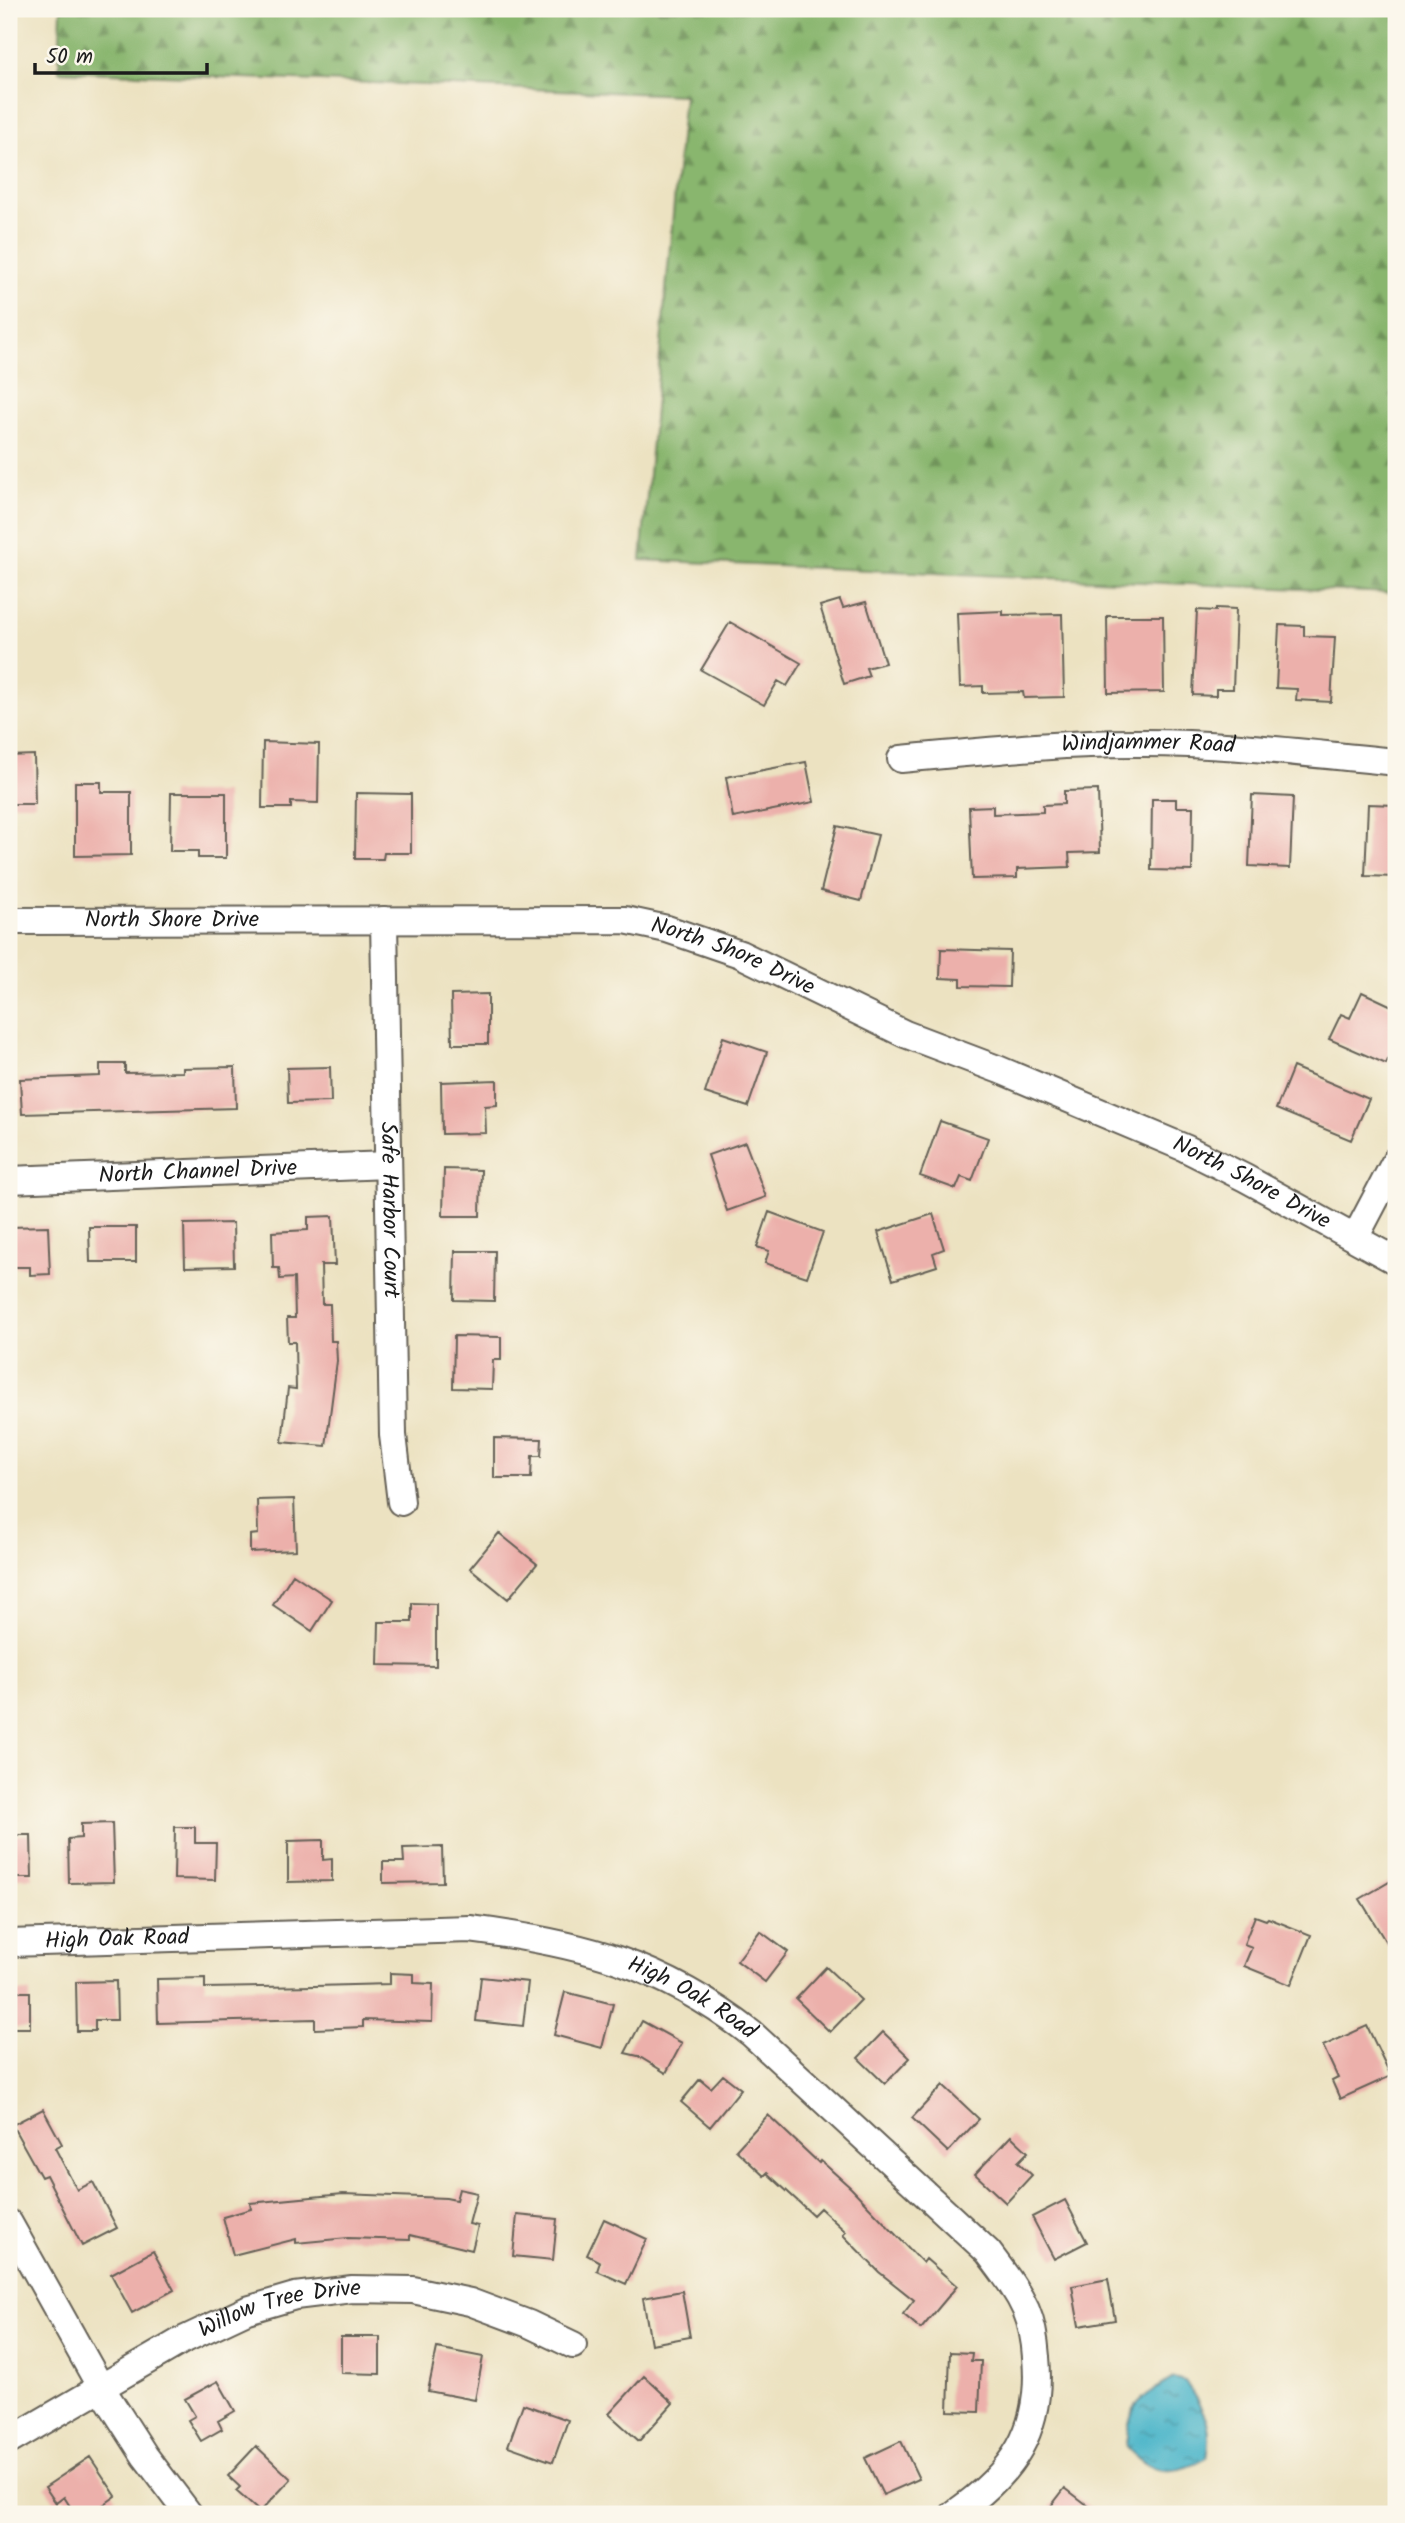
<svg xmlns="http://www.w3.org/2000/svg" width="1405" height="2523" font-family="Kalam,sans-serif">
<style>
.forest{fill:url(#forest-firs);stroke:#526945;stroke-width:2}
.water{fill:url(#water-ripples);stroke:#346872;stroke-width:2}
.building{fill:#ecb0ab}
.lines{fill:none;stroke-linecap:round;stroke-linejoin:round}
.minor-casing{stroke:#656156;stroke-width:30}
.minor{stroke:#fff;stroke-width:26}
.labels{text-anchor:middle;dominant-baseline:central;stroke-width:6;stroke-linejoin:round;paint-order:stroke}
.street-label{font-size:23px;fill:#1c1c1c;stroke:#fbf7ec}
</style>
<defs>
<pattern id="forest-firs" width="22" height="20" patternUnits="userSpaceOnUse" patternTransform="scale(1.75)"><rect width="22" height="20" fill="#89b66e"/><path d="M5 1l3.5 6h-7zM16 11l3.5 6h-7z" fill="#6f935a"/></pattern>
<pattern id="water-ripples" width="26" height="14" patternUnits="userSpaceOnUse" patternTransform="scale(1.75)"><rect width="26" height="14" fill="#4bb5c9"/><path d="M2 4q2-2 4 0t4 0M15 11q2-2 4 0t4 0" fill="none" stroke="#3e92a2"/></pattern>
</defs>
<rect width="100%" height="100%" fill="#fbf7ec"/>
<filter id="ink" filterUnits="userSpaceOnUse"><feTurbulence type="fractalNoise" baseFrequency=".0143" numOctaves="2"/><feDisplacementMap in="SourceGraphic" scale="14" xChannelSelector="R" yChannelSelector="G"/><feConvolveMatrix kernelMatrix="1 2 1 2 8 2 1 2 1" color-interpolation-filters="sRGB"/></filter>
<filter id="wash" filterUnits="userSpaceOnUse"><feTurbulence type="fractalNoise" baseFrequency=".00686" numOctaves="4" result="noise"/><feDisplacementMap in="SourceGraphic" scale="28" xChannelSelector="R" yChannelSelector="G"/><feGaussianBlur stdDeviation="1.57" result="paint"/><feColorMatrix in="noise" values="0 0 0 0 0 0 0 0 0 0 0 0 0 0 0 0 0 1.4 0 .05"/><feComposite in="paint" operator="in"/></filter>
<g filter="url(#wash)">
<rect width="100%" height="100%" fill="#ece2c1"/>
<path class="forest" d="M61,9h1335v579l-5,5 -750,-33 43,-465 -625,-24z"/>
<path class="water" d="M1173,2378l12,3c19,31 29,41 22,77 -33,19 -56,17 -81,-12 4,-46 11,-44 47,-68z"/>
<g id="blocks">
<path class="building" d="M840,600l3,8 23,-6 19,61 -19,5 3,8 -25,8 -24,-78z
M1216,608l20,1 -3,80h-17v7l-23,-1 4,-85 19,1z
M1003,611v4l59,-1 2,83 -40,1 -1,-6 -40,1v-7l-23,1 -3,-74z
M1107,616h56l1,76 -56,1z
M730,622l71,41 -14,23 -9,-5 -14,24 -63,-35z
M1279,625l25,1v10l31,1 -4,65 -35,-2 1,-11 -21,-1z
M263,742l56,2 -1,59 -27,-1v6h-29z
M34,755l1,49h-26v-48z
M806,762l8,40 -81,16 -7,-41z
M75,782h26v10h30v63l-56,1z
M1098,790l2,62 -31,1 1,14 -53,2v9l-45,1 -3,-72 24,-1v8l50,-2v-7l21,-1v-13z
M171,793h55v65h-28v-7h-28z
M356,793l55,1v59h-27l-1,6h-28z
M1252,795l41,2 -3,71 -41,-2z
M1152,799h24v8h17l-1,64 -41,-1z
M1368,804l27,1 1,72 -31,-1z
M837,826l41,9 -17,66 -40,-10z
M941,949l69,2 -1,36 -48,-1v-7l-21,-1z
M1362,992l34,16v34l-10,22 -57,-25 12,-25 9,4z
M488,994v50h-36l-1,-49z
M723,1037l44,15 -19,55 -43,-14z
M100,1064h25v9l58,-1v-4l52,-1 1,41 -214,6 -2,-35 80,-3z
M330,1067l1,35 -43,1 -1,-35z
M1293,1067l76,32 -18,41 -75,-31z
M497,1080v25l-12,1 1,27 -44,1 -1,-52z
M940,1121l48,17 -16,43 -11,-4 -5,12 -36,-13z
M745,1142l21,55 -39,14 -19,-56z
M444,1169l37,1 -1,46h-37z
M769,1212l54,20 -16,45 -42,-14 4,-12 -12,-4z
M933,1214l11,35 -11,4 4,13 -44,14 -15,-48z
M333,1216l2,49h-14l1,39h8l1,37h5l1,20 -11,85 -44,-4 6,-54 8,1 -1,-47h-7l-1,-24h8l-1,-40 -14,1 -1,-11h-6l-1,-36 36,-2v-13z
M233,1223l1,43 -49,1 -1,-43z
M48,1226l2,48 -20,1v-8h-21v-40z
M89,1227h47v35h-46z
M455,1251h40l-1,50 -40,-1z
M454,1336l47,1v23h-8l-1,29 -39,-1z
M494,1438l48,1 -1,17h-9l-1,22h-37z
M294,1499l2,51 -46,2v-17l8,-1 -1,-34z
M499,1533l38,31 -29,35 -38,-31z
M293,1574l39,26 -20,31 -39,-26z
M412,1603l24,1v62l-58,-1 1,-43h33z
M112,1823l2,59 -45,1 -1,-44 13,-1v-14z
M175,1827h20v16h21l-1,37 -41,-1z
M9,1835h22l1,43h-23z
M323,1840v20l9,-1v22l-44,1v-41z
M442,1847l1,35 -60,1v-21h21l-1,-14z
M1391,1881l5,9v69l-36,-60z
M1255,1916l11,4 2,-2 43,17 -20,50 -47,-19 8,-19 -8,-3z
M760,1931l28,21 -23,30 -28,-21z
M826,1967l35,33 -31,32 -34,-33z
M390,1973l24,1v9l19,1 -1,38 -69,-2v7l-48,2v-10l-157,4 -1,-44 48,-1v10l110,-2 75,-2z
M481,1977l47,5 -5,44 -47,-5z
M116,1981l1,39h-22v11h-18l-1,-49z
M9,1992h21v36h-21z
M565,1992l48,12 -11,44 -48,-13z
M642,2021l40,22 -16,30 -28,-17 -13,-3z
M1367,2026l24,50 -51,23 -8,-18 6,-3 -15,-32z
M883,2032l27,26 -25,26 -27,-26z
M723,2075l18,14 -31,38 -29,-25 19,-23 11,9z
M943,2085l36,34 -31,33 -36,-34z
M43,2109l19,35 -7,4 22,42 16,-8 24,46 -35,18 -36,-71 -5,2 -29,-52z
M768,2115l51,48 2,-2 30,27 72,75 3,-4 31,27 -36,43 -18,-15 11,-14 -35,-28 -36,-37 3,-3 -26,-24 -7,7 -46,-42 -3,3 -28,-26z
M1011,2136l17,16 -10,10 14,13 -26,28 -31,-29z
M459,2189l18,4 -8,31 9,2 -6,24 -62,-15v5l-62,-2 -52,5v-4l-63,16 -10,-38 28,-8 -1,-6 93,-9 103,4 10,2z
M1065,2200l22,42 -33,17 -22,-42z
M517,2215l40,4 -4,41 -40,-4z
M604,2219l43,20 -21,45 -29,-13 3,-9 -13,-7z
M153,2251l21,39 -42,23 -21,-39z
M1108,2279l7,41 -36,6 -7,-40z
M682,2291l8,46 -39,7 -8,-46z
M341,2337h39v37l-39,-1z
M437,2348l46,9 -8,43 -47,-9z
M950,2352l22,1 -1,8h10l-2,51 -31,-1z
M644,2376l29,27 -34,38 -30,-27z
M218,2381l17,30 -17,10 4,8 -21,12 -13,-21 7,-4 -10,-17z
M523,2404l45,16 -15,42 -45,-16z
M901,2441l18,38 -36,16 -18,-37z
M256,2446l35,33 -31,33 -24,-21 4,-4 -12,-11z
M90,2457l26,39 -26,18h-15l-11,-17 -8,6 -11,-16z
M1065,2488l34,26h-54z"/>
</g>
</g>
<g filter="url(#ink)">
<use href="#blocks" fill-opacity="0" stroke="#656156" stroke-width="2"/>
<g class="lines">
<g class="minor-casing">
<g id="minor">
<path id="s1" d="M901,759c78,-7 156,-16 234,-16 86,-1 176,11 261,19"/>
<path id="s2" d="M384,920l9,515 8,67"/>
<path id="s3" d="M9,921l616,-1 42,9 73,25 165,80 95,36 185,78 60,30 151,83"/>
<path id="s4" d="M9,1180l379,-15"/>
<path d="M1355,1238l41,-78"/>
<path id="s5" d="M9,1943l461,-14c112,14 192,35 282,105l236,218c14,19 28,36 38,58 6,14 9,32 10,47 7,74 -24,117 -82,157"/>
<path d="M9,2223l91,163 45,70 44,58"/>
<path id="s6" d="M9,2441l172,-100 66,-31 48,-14 57,-7 61,1 57,12 59,22 44,21"/>
</g>
</g>
<use href="#minor" class="minor"/>
</g>
</g>
<g class="labels">
<g class="street-label">
<text stroke="none"><textPath href="#s1" startOffset="248">Windjammer Road</textPath></text>
<text stroke="none"><textPath href="#s3" startOffset="163">North Shore Drive</textPath></text>
<text stroke="none"><textPath href="#s3" startOffset="730">North Shore Drive</textPath></text>
<text stroke="none"><textPath href="#s4" startOffset="189">North Channel Drive</textPath></text>
<text stroke="none"><textPath href="#s3" startOffset="1297">North Shore Drive</textPath></text>
<text stroke="none"><textPath href="#s2" startOffset="290">Safe Harbor Court</textPath></text>
<text stroke="none"><textPath href="#s5" startOffset="108">High Oak Road</textPath></text>
<text stroke="none"><textPath href="#s5" startOffset="696">High Oak Road</textPath></text>
<text stroke="none"><textPath href="#s6" startOffset="304">Willow Tree Drive</textPath></text>
</g>
</g>
<rect width="1405" height="2523" fill="none" stroke="#fbf7ec" stroke-width="35"/>
<path d="M35 63v10h172v-10" fill="none" stroke="#1c1c1c" stroke-width="3.5"/>
<text x="46" y="63" font-size="21" fill="#1c1c1c" stroke="#fbf7ec" stroke-width="5" paint-order="stroke">50 m</text>
</svg>
